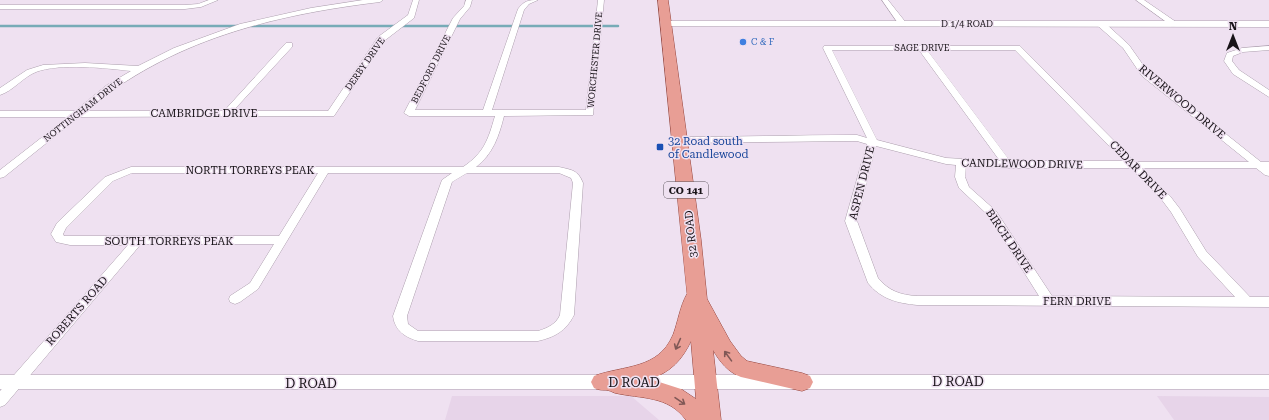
<svg xmlns="http://www.w3.org/2000/svg" width="1269" height="420" font-family="'Roboto Serif',serif">
<style>
.built{fill:#e7d4e9}
.lines{fill:none;stroke-linecap:round;stroke-linejoin:round}
.stream{stroke:#77abb7;stroke-width:2.5}
.minor-casing{stroke:#ac9ead;stroke-width:1}
.tertiary-casing{stroke:#ac9ead;stroke-width:1}
.primary-casing{stroke:#95443c;stroke-width:1}
.minor{fill:#fff;fill-rule:evenodd}
.tertiary{fill:#fff;fill-rule:evenodd}
.primary{fill:#e89e95;fill-rule:evenodd}
.oneway{stroke:#805856}
.shop-dot{fill:#3f7fe0;stroke:#efe1f1;stroke-width:1.5}
.transit-dot{fill:#1a4fb4;stroke:#efe1f1;stroke-width:1.5}
.labels{text-anchor:middle;dominant-baseline:central;stroke-width:3;stroke-linejoin:round;paint-order:stroke}
.far-street-label{font-size:9px;fill:#181318;stroke:#efe1f1}
.far-shop-label{font-size:9px;fill:#366cbe;stroke:#efe1f1;text-anchor:start}
.shield{fill:#efe1f1;stroke:#585159;stroke-width:1}
.shield-label{font-size:10px;font-weight:bold;fill:#181318}
.street-label{font-size:11px;fill:#181318;stroke:#efe1f1}
.transit-label{font-size:11px;fill:#164399;stroke:#efe1f1;text-anchor:start}
.near-street-label{font-size:13px;fill:#181318;stroke:#efe1f1}
</style>
<rect width="100%" height="100%" fill="#efe1f1"/>
<path class="built" d="M452,396h179l28,24h-214z
M1157,396l112,1v23h-95z"/>
<g class="lines">
<path class="stream" d="M0,26h239
M251,26h367"/>
<g class="minor-casing">
<path id="minor" d="M209,0h9l-17,7 -16,2h-185v-4h185l13,-1z
M363,0h20l-3,2c-107,13 -210,38 -294,109h138l62,-68h6v4l-59,64h95l50,-74 30,-22 5,-15h6l-5,18 -30,23 -50,75 -255,1 -75,60 -4,1v-8l68,-53h-68v-6h75l32,-26 24,-14c-25,-3 -72,-8 -95,1 -13,5 -23,19 -36,23v-7l27,-18 16,-5 42,-2 53,3 36,-18 66,-24 71,-16z
M466,0h6l-2,7 -10,12 -45,91h68l35,-101c6,-8 10,-9 20,-9l-9,4 -5,6 -32,100h94l12,-110h6l-11,115 -89,1c-5,20 -11,38 -28,51h83c13,3 19,3 24,16l-9,132c-8,16 -19,22 -36,26h-120c-13,-4 -23,-10 -25,-25l49,-136 10,-7h-124l-70,116 -18,13 -5,2 -5,-2 -1,-3 1,-3 20,-13 24,-39h-133l-136,161 -5,2v-16l128,-146h-58l-14,-3 -5,-8 6,-11 48,-46 26,-10h332c21,-14 25,-27 32,-51h-86l-5,-3 49,-95 11,-12zM132,173h186l-39,63h-215l-1,-2 3,-6 47,-47zM467,173h92l12,5 2,5 -13,132c-4,9 -12,13 -22,16h-120l-10,-7 -1,-8 45,-134z
M882,0h6l19,24 -1,2h-6z
M1136,0h8l35,24 -4,2h-3z
M1098,22h6l25,23 19,27 113,90h8v14l-4,-1 -9,-7h-114l28,28 10,13 26,42 44,46h19v10l-352,-2c-20,-2 -36,-6 -49,-22l-23,-62 22,-77 -10,-3 -178,2 -5,-3 5,-3c59,0 119,-2 178,-2l10,3 -44,-90 1,-2h196l115,116h114l-107,-86 -19,-28 -25,-22zM832,50h87l81,111 -54,-3 -69,-18zM927,50h88l109,111h-114zM876,146l70,18 10,1 -1,12 4,11 29,27 51,81h-122c-17,-1 -28,-5 -39,-18l-21,-57zM966,166l42,2h122l32,32 9,12 27,45 37,40 -183,-1 -56,-85 -27,-24 -4,-10z
M1269,46v4l-26,2 -10,4 -1,5 7,9 30,20v7l-36,-23 -9,-13 3,-8 15,-5z"/>
</g>
<g class="tertiary-casing">
<path id="tertiary" d="M665,21h604v6l-607,-1 -1,-2 1,-2z
M0,375h609l6,2 3,5 -3,5 -6,2h-609z
M643,375h626v14h-626l-6,-2 -3,-5 3,-5z"/>
</g>
<g class="primary-casing">
<path id="primary" d="M658,0h10l33,240 6,59 23,42 11,15 6,5 55,12 8,3 3,6 -3,6 -8,3 -61,-14c-13,-5 -21,-15 -28,-27l8,70h-35c-18,-25 -45,-21 -71,-27 -3,-1 -6,-3 -9,-3 -5,0 -7,0 -12,-2l-3,-6 3,-6c30,-11 64,-6 79,-41 5,-13 7,-29 14,-41zM691,341l5,58 -15,-10 -31,-10c21,-7 32,-19 41,-38z"/>
</g>
<use href="#minor" class="minor"/>
<use href="#tertiary" class="tertiary"/>
<use href="#primary" class="primary"/>
</g>
<defs><path id="oneway-shaft" d="M-6 0H5M1.5-3L5.5 0L1.5 3" fill="none" stroke-width="1.6" stroke-linecap="round" stroke-linejoin="round"/></defs>
<g class="oneway">
<use href="#oneway-shaft" transform="translate(678 344) rotate(114)"/>
<use href="#oneway-shaft" transform="translate(728 356) rotate(-126)"/>
<use href="#oneway-shaft" transform="translate(680 401) rotate(34)"/>
</g>
<circle class="shop-dot" cx="743" cy="42" r="4"/>
<rect class="transit-dot" x="656" y="143" width="8" height="8" rx="2"/>
<g class="labels">
<g class="far-street-label">
<text x="967" y="24">D 1/4 ROAD</text>
<text x="922" y="48">SAGE DRIVE</text>
<text transform="translate(595 60) rotate(-85)">WORCHESTER DRIVE</text>
<text transform="translate(365 64) rotate(-55)">DERBY DRIVE</text>
<text transform="translate(431 69) rotate(-63)">BEDFORD DRIVE</text>
<text transform="translate(83 110) rotate(-38)">NOTTINGHAM DRIVE</text>
</g>
<g class="far-shop-label">
<text x="751" y="42">C &amp; F</text>
</g>
<rect class="shield" x="664" y="182" width="44" height="16" rx="3"/>
<g class="shield-label">
<text x="686" y="190">CO 141</text>
</g>
<g class="street-label">
<text transform="translate(1182 102) rotate(40)">RIVERWOOD DRIVE</text>
<text x="204" y="113">CAMBRIDGE DRIVE</text>
<text transform="translate(1022 164) rotate(1)">CANDLEWOOD DRIVE</text>
<text x="250" y="170">NORTH TORREYS PEAK</text>
<text transform="translate(1138 170) rotate(46)">CEDAR DRIVE</text>
<text transform="translate(862 183) rotate(-76)">ASPEN DRIVE</text>
<text transform="translate(691 234) rotate(-96)">32 ROAD</text>
<text x="169" y="241">SOUTH TORREYS PEAK</text>
<text transform="translate(1009 241) rotate(56)">BIRCH DRIVE</text>
<text x="1077" y="301">FERN DRIVE</text>
<text transform="translate(77 311) rotate(-49)">ROBERTS ROAD</text>
</g>
<g class="transit-label">
<text x="668" y="141">32 Road south<tspan x="668" dy="13">of Candlewood</tspan></text>
</g>
<g class="near-street-label">
<text x="958" y="381">D ROAD</text>
<text x="634" y="382">D ROAD</text>
<text x="311" y="383">D ROAD</text>
</g>
</g>
<g transform="translate(1233 36)" stroke="#efe1f1" stroke-width="3" paint-order="stroke">
<path d="M0-3L7 15L0 10L-7 15Z" fill="#181318"/>
<text y="-6" font-size="11" font-weight="bold" text-anchor="middle" fill="#181318">N</text>
</g>
</svg>
